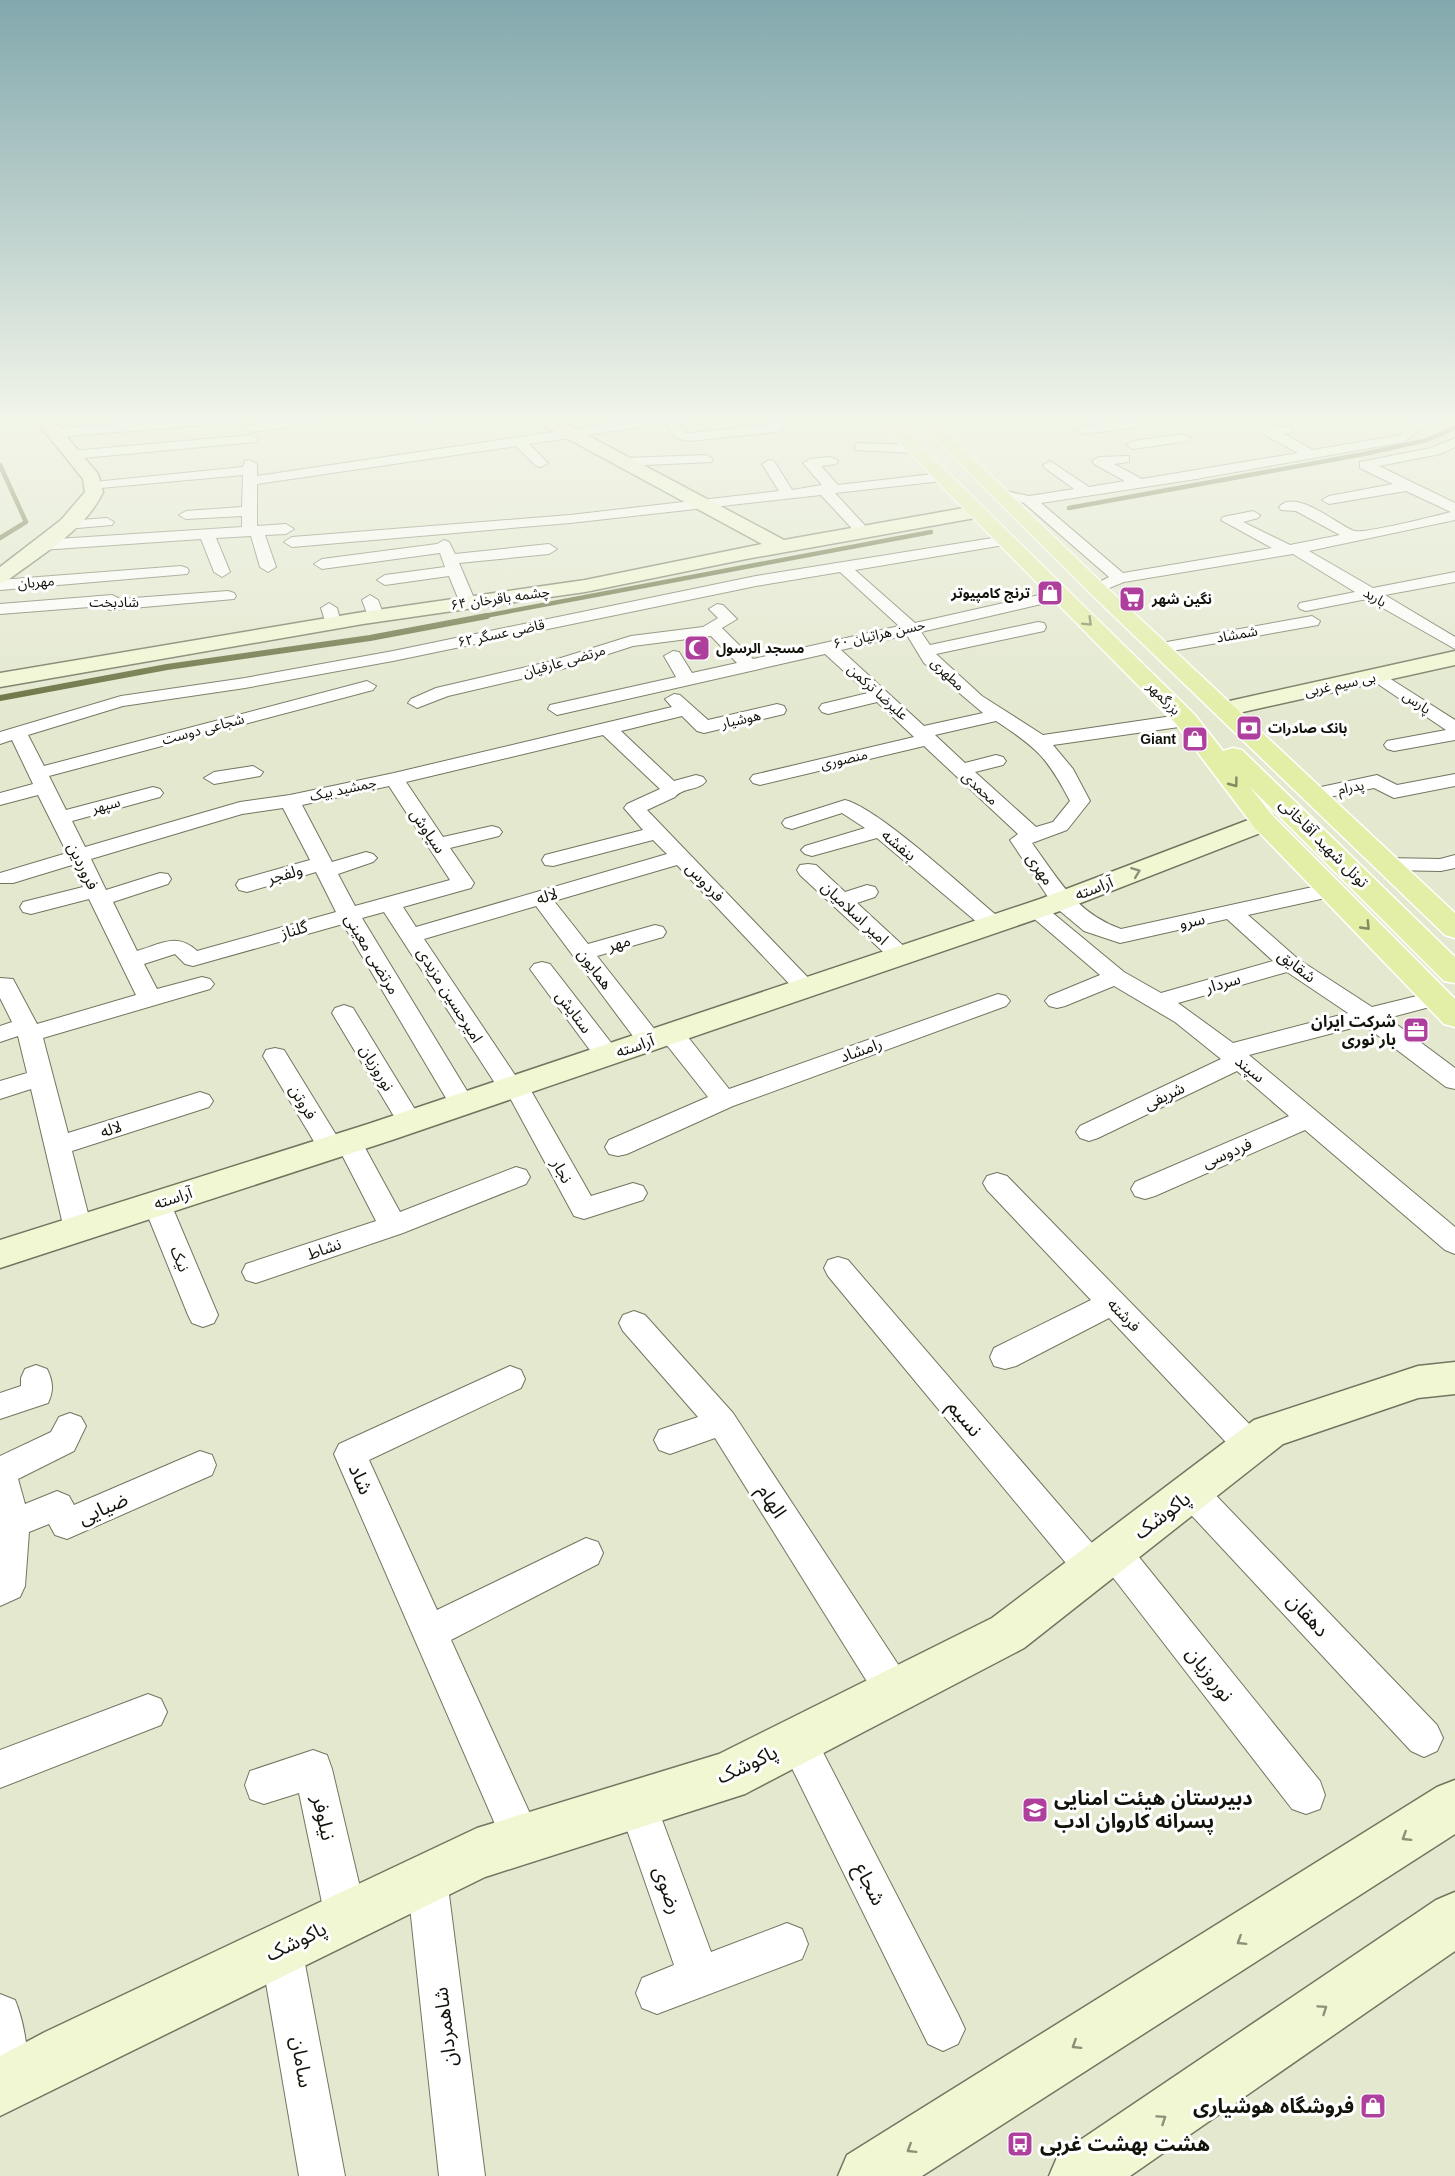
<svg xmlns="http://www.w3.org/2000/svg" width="1455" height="2176" font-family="Helvetica,'Noto Sans Arabic',sans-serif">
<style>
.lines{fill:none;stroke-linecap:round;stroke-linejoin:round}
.stream-far1{stroke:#666e3e;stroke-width:4.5}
.stream{stroke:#666e3e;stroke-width:6}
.street-casing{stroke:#727660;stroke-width:2}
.secondary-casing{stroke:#727660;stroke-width:3}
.primary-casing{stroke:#fff;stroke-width:3}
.street{fill:#fff;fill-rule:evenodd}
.secondary{fill:#f1f7d3;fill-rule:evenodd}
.primary{fill:#e3eea7;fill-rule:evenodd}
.oneway{stroke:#858b61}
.oneway2{stroke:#8d9079}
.labels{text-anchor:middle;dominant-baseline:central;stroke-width:6;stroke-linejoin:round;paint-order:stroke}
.far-street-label{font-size:14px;fill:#12130b;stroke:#fff}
.far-poi-label{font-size:14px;font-weight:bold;fill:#12130b;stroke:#fff;text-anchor:start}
.street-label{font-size:16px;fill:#12130b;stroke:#fff}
.poi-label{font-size:16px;font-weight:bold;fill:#12130b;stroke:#fff;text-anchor:end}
.near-street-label{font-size:20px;fill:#12130b;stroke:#fff}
.near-poi-label{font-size:20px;font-weight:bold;fill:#12130b;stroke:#fff;text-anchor:start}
</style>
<rect width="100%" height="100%" fill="#e3e8cf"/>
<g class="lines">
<path class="stream-far1" d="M0,465l26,57 -26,16
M1069,508l295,-54 63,-14 28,-12
M479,617l452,-85"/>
<path class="stream" d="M0,698l167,-31 203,-29 117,-22"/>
<g class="street-casing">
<path id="street" d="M198,418h53l-6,4 -191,15 -7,-4 7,-4z
M298,418h34l-6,4 -75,10 -7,-4 7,-4z
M412,418h13l6,7 -2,3h-10z
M649,418h31l-3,3 8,11 4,1 79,-8 -5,-7h13l8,10 -7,4 -88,9 -14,-3 -9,-15 -137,21 19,19 -7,4 -5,-1 -20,-20 -259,38v42l29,-2 8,5 -8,5 -21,1 11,32 -8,5 -8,-5 -9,-31 -35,2 14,34 -8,5 -8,-5 -13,-33 -160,11 -8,-5 8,-5 201,-13v-11l-56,3 -7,-4 7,-4 56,-4 1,-32 -154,14v-6l5,-1 149,-15 2,-6 5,-1 7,4v12z
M1419,418h24l-15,6 -24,18 -208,37 -155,24 82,70 149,-25 -51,-28 2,-3 30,-6 7,4 -2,3 -15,4 47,23 50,-10 -44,-24 -15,-1 -2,-3c17,-19 57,17 75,24 10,3 81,-15 97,-19l-45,-21 -77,13 -7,-4 7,-4 64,-12 -33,-16v-6l71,-14 24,-10v9l-15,7 -61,12 76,37v17l-146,31 64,37 82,-16v10l-70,13 70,42v12l-88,-50 -61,12 -6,-2 -2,-3 2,-3 55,-11 -62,-38 -169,28 -22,9h-12l-2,-3 21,-11 -85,-74 -28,-6 -2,-3 7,-4 28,6 45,-7 -29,-21 -2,-3 7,-4 39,26 36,-6 -31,-17 -2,-3 7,-4 30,-1v6l-15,2 28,15 156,-26 -33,-18 -2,-3 7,-4 22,-1v6l-8,1 29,16 87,-15z
M1133,420l5,1v6l-54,7 -7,-4 7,-4z
M1183,434l7,4 -2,3 -55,8 -7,-4 7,-4z
M251,435l7,4 -2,3 -184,17 -7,-4 7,-4z
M860,443l54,2 7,4 -7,4 -59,-3v-6z
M706,455l7,4 -2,3 -87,4 -7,-4 7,-4z
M831,457l7,4 -2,3 -15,2 17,19 104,-12 7,4 -7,4 -107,12 35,38 -8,5 -5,-2 -36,-39 -251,28 -278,24 -8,-5 8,-5 278,-22 209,-24 -17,-27 7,-4 5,1 18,29 30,-5 -19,-22 7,-4z
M107,518l7,4 -2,3 -46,4 -7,-4 7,-4z
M1005,536l5,2 3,3 -3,3 -155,26 60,53 146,-33 6,2 2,3 -2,3 -146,34 9,13 108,-23 6,1 2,4 -2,4 -108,23 46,42 61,39 143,-21 7,2 2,4 -9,6 -133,19 20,24 17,32 -23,29 -35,13c27,37 44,70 89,86l210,-46 8,2 3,5 -3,5 -91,20 50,44 74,48 65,-16 8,2 4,5 -4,5 -57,15 67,50v21l-9,-2 -82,-62 -115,30 206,172v27l-10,-4 -140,-120 -150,66 -10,3 -10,-3 -4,-7 4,-7 154,-66 -52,-45 -139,67 -9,3 -9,-3 -4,-6 4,-6 141,-67 -46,-37 -61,-36 -49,20 -8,2 -8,-2 -4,-5 4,-5 51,-21 -76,-65 3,-5h16l81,67 37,21 112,-32 -46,-42 -107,24 -36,-12 -30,-25 -44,-66 8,-6 -94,-88 -164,39 -7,-2 -3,-4 3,-4 161,-38 -37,-35 -49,12 -6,-2 -3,-4 3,-4 46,-11 -43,-39 -268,61 -9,-6 2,-4 126,-28 -12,-21 9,-5 6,1 13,21 45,-10 -26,-27 -78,10 -74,24 -111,26 -31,12 -9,-5 3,-4 25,-11 112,-26 83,-26 72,-9 15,-9 -9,-9 8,-5 6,1 14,14 -15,9 31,31 146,-33 -59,-54 -84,14 -363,75 -148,27 -122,18 -95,29 16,31 323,-85 9,5 -3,4 -324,86 17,34 87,-23 7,2 3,4 -3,4 -88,24 13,26 155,-45 50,-7 104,-22 278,-66 -7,-8 9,-5 6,1 28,25 69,-16 7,2 2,4 -2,4 -80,19 -7,-2 -15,-15 -61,15 53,50 22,-6 7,2 3,4c-7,10 -23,6 -31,16l-28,13 171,178 -4,5 -8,2 -8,-2 -121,-128 -123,36 34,43 67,-19 8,2 3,5 -3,5 -66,19 62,79 3,6 -3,6 -9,2 -9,-2 -105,-141 -112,33 93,139 8,2 66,116 42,-13 10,3 4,7 -4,7 -59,19 -10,-3 -65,-120 -7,-2 -118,-182 -22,6 113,186 -4,6 -9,3 -9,-3 -110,-186 -150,42 -8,-2 -10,-10 -31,10 13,25 45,-12 8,2 4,5 -4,5 -167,49 25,95 132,-41 9,3 4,6 -4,6 -137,44 20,78 -4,7 -10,3 -10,-3 -4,-7 -33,-140 -31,10v-18l27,-8 -9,-37 -18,6v-16l12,-4 -12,-24v-20l13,1 24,45 99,-29 -47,-96 -58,15 -8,-2 -3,-5 3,-5 60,-15 -11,-22 -59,18h-13v-10l67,-20 -29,-58 -38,10v-12l33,-9 -21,-44 -12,4v-12l121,-36 124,-18 148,-27 363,-75zM907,635l17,28 59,50 -59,13 -83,-76zM996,721c41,27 51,36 74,80l-17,21 -17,5 -61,-55 28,-7 3,-4 -3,-4 -7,-2 -31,8 -30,-28zM603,735l57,54 -33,15 -3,4 19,22 -98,25 -3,5 3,5 8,1 100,-26 14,14 -251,73 -13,-20 68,-19 3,-5 -24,-35 49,-12 3,-4 -3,-4 -7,-2 -49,11 -37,-55zM389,786l61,94 -95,26 -17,-32 35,-12 4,-4 -4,-4 -7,-2 -34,10 -30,-57zM283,808l27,52 -71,20 -3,5 3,5 8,2 69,-20 20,40 -139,39c-20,-19 -36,-7 -60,0l-24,-49 55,-18 3,-5 -3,-5 -8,-1 -54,17 -15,-31 151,-45zM1287,972l61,41 -115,30 -55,-40z
M444,540l5,2 6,12 94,-10 8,5 -8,5 -90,9 17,40 -8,5 -8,-5 -11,-27 -64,9 -8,-5 8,-5 60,-8 -5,-14 -118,16 -8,-5 8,-5 115,-15z
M181,566l6,2 2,3 -2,3 -187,16v-10z
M228,591l6,2 2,3 -2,3 -124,11 -8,-4 -102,8v-10l112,-9 8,4z
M370,595l8,5 6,16 -2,4 -6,1 -8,-5 -6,-16z
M329,603l8,5 4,15 -2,4h-12l-6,-19z
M1312,616l8,5 -2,4 -157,28 -9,-5 9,-5z
M1378,671l77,49v20l-61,11 -7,-2 -3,-4 3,-4 59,-11 -74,-50 -3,-4z
M253,766l10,6 -3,4 -46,8 -10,-6 10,-6z
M1455,774v12l-61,12 -20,-10 -60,12 -7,-2 -3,-4 3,-4 70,-15 20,10z
M845,800c35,9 123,92 156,119l3,5 -3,5h-16l-108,-91 -65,18 -7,-2 -4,-4 4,-4 60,-18 -23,-15 -50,16 -7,-2 -3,-4 3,-4z
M1455,855v13l-14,3 -55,-1 -8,-1 -3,-5 3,-5 8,-1 54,1z
M808,864l8,1 29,27 22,-7 8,2 3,5 -3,5 -18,6 52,48 4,5 -4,5h-16l-93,-86 -3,-5 3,-5z
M542,962l8,2 66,85 3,6 -3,6 -9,2 -9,-2 -68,-92 4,-5z
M998,994l8,2 4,5 -4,5 -273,100 -106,48 -9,2 -9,-2 -4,-7 4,-7 99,-43 -46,-58 -3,-6 3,-6 9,-2 9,2 49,62z
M344,1005l9,3 66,108 4,6 -4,6 -9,3 -9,-3 -69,-115 3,-5z
M275,1048l9,2 54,88 11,-5 9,2 42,77 116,-45 10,3 4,7 -4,7 -123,49 -147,50 -10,-3 -4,-8 4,-8 130,-43 -35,-68 -10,4 -9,-2 -59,-99 3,-6z
M997,1173l10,3 254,260 5,10 -5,10 -11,4 -11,-4 -130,-138 -93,48 -11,3 -11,-3 -4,-9 4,-9 97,-48 -104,-110 -4,-7 4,-7z
M157,1194l10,3 4,7 47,111 -4,8 -11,4 -11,-4 -4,-8 -45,-111 4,-7z
M838,1257l10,3 250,290 4,-9 12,-4 12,4 194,240 5,14 -5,14 -14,5 -14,-5 -184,-238 -4,9 -12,5 -12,-5 -252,-304 -4,-8 4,-8z
M634,1311l11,4 88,98 174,265 5,13 -5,13 -13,5 -13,-5 -166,-266 -45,16 -11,-4 -5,-10 5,-10 39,-13 -75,-86 -4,-8 4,-8z
M36,1365l11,4c6,12 7,22 1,34l-48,16v-26l21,-7v-8l4,-9z
M510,1366l11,4 4,9 -4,9 -152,72 68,150 149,-72 12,4 5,11 -5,11 -147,76 91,200 -6,14 -14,6 -14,-6 -174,-400 5,-10z
M70,1413l11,4 5,9 -12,25 -56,28 7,25 32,-13 12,5 5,9 126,-54 12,4 4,10 -4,10 -145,64 -12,-4 -6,-11 -20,8 -4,54 -5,11 -20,9v-150l51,-24 8,-15z
M1192,1479l12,4 233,242 6,13 -6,13 -13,6 -13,-6 -231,-248 -5,-10 5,-10z
M148,1694l13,5 6,13 -6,13 -161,63v-38z
M797,1721l13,6 148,287 7,15 -7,15 -15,7 -15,-7 -150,-304 6,-13z
M313,1750l14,5 5,14 35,148 -6,15 -15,6 -15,-6 -6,-15 -26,-124 -35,11 -14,-5 -5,-14 5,-14z
M637,1785l14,5 60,162 76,-29 15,6 6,15 -6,15 -145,55 -15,-6 -6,-15 6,-15 32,-13 -56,-161 5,-14z
M427,1859l14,6 6,14 38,297h-46l-32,-297 6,-14z
M281,1927l15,6 6,15 43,228h-46l-39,-228 6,-15z
M0,1994l15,6c11,26 18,74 8,100l-16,6 -7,-3z"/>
</g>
<g class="secondary-casing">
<path id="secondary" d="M34,418h17l47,56 5,18c-18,39 -63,63 -96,89l-7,2v-16l61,-47 24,-28 -2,-13z
M535,418h20l229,122 191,-34 10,6 -10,6 -229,41 -161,33 -222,32 -363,63v-14l363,-61 222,-32 177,-36 -225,-122z
M1455,651v14l-230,51 -8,-2 -4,-5 4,-5 8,-2z
M1264,814l9,2 4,6 -4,6 -213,83 -668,229 -392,128v-28l368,-116 672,-225z
M1455,1362v32l-37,4 -135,46 -259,204 -279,146 -260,83 -485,239v-60l45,-24 432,-204 242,-74 273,-136 262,-198 164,-54z
M1455,1780v54l-533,342h-84l9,-21 590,-368z
M1455,1892v59l-325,225h-81l9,-21 378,-255z"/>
</g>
<g class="primary-casing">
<path id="primary" d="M875,418h17l303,297 28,36 10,-3 9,2 213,207v26l-11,-2 -195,-195 24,30 182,183v28l-11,-3 -189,-196 -78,-103z
M914,418h17l172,166 352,329v25l-10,-3 -356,-343z"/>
</g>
<use href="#street" class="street"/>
<use href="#secondary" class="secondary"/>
<use href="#primary" class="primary"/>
</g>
<defs><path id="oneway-chevron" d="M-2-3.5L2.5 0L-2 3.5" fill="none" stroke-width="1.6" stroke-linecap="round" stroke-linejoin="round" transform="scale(1.5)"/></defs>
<g class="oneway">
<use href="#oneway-chevron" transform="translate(1088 622) rotate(45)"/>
<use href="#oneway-chevron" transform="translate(1234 783) rotate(53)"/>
<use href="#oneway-chevron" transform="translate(1366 926) rotate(46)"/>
</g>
<g class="oneway2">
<use href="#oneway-chevron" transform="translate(1136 872) rotate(-21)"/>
<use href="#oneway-chevron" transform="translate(1406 1837) rotate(148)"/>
<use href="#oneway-chevron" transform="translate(1241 1941) rotate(148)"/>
<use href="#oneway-chevron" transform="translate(1323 2009) rotate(-34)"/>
<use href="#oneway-chevron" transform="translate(1076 2045) rotate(148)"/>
<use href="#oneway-chevron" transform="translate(1162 2119) rotate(-34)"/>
<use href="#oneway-chevron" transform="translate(911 2149) rotate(148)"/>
</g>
<linearGradient id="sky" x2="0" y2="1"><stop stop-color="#82a8ad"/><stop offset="0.58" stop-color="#f2f5e9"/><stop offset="1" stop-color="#f2f5e9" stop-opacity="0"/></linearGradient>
<rect width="1455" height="722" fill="url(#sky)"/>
<defs>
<g id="shop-square" transform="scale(1.35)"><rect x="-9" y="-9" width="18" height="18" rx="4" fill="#af3f9c" stroke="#fff"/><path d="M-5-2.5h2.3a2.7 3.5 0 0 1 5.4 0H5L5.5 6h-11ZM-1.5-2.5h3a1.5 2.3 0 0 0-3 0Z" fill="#fff"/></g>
<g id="supermarket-square" transform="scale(1.35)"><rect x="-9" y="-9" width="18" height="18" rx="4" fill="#af3f9c" stroke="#fff"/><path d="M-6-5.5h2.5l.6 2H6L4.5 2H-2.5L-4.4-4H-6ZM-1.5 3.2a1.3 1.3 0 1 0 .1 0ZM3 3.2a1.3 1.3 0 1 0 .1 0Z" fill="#fff"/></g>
<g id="mosque-square" transform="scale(1.35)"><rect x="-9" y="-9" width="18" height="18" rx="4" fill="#af3f9c" stroke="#fff"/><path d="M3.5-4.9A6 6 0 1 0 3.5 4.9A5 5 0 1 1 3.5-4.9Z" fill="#fff"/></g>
<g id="bank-square" transform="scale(1.35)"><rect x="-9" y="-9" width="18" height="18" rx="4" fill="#af3f9c" stroke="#fff"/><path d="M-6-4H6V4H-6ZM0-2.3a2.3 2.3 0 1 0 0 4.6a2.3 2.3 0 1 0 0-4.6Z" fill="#fff"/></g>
<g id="office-square" transform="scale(1.35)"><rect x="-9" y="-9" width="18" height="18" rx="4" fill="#af3f9c" stroke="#fff"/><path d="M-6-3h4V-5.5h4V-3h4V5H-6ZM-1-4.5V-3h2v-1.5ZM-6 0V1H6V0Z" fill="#fff"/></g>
<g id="school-square" transform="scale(1.35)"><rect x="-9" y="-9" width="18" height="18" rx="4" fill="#af3f9c" stroke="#fff"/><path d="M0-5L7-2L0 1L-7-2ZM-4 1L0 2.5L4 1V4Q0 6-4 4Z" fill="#fff"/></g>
<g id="bus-square" transform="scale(1.35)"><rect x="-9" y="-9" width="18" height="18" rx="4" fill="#af3f9c" stroke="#fff"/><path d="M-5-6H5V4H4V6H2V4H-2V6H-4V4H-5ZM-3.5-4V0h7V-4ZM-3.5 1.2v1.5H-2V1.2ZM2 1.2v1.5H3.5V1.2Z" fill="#fff"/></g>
</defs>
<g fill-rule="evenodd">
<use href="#shop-square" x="1050" y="593"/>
<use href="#supermarket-square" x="1132" y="599"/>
<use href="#mosque-square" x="697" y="648"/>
<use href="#bank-square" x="1249" y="728"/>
<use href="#shop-square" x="1195" y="739"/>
<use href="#office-square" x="1416" y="1030"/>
<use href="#school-square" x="1035" y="1810"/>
<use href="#shop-square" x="1373" y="2106"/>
<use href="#bus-square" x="1020" y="2144"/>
</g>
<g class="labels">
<g class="far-street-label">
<text transform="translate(36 582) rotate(-5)">مهربان</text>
<text transform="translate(1375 597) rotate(31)">باربد</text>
<text transform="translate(500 598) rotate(-8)">چشمه باقرخان ۶۴</text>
<text x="114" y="602">شادبخت</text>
<text transform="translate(501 633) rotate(-12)">قاضی عسگر ۶۲</text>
<text transform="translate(879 634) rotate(-12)">حسن هراتیان ۶۰</text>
<text transform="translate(1237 634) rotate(-10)">شمشاد</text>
<text transform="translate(564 661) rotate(-16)">مرتضی عارفیان</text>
<text transform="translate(948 674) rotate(44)">مطهری</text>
<text transform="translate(1340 684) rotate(-12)">بی سیم غربی</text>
<text transform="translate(878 692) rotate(42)">علیرضا ترکمن</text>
<text transform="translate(1164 698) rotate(45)">بزرگمهر</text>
<text transform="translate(1417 702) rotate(34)">پارس</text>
<text transform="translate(741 719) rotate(-13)">هوشیار</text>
<text transform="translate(203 729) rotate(-15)">شجاعی دوست</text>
<text transform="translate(844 759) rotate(-13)">منصوری</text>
<text transform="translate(1351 787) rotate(-11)">پدرام</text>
<text transform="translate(980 788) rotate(42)">محمدی</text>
<text transform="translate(343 789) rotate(-12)">جمشید بیک</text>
<text transform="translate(106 805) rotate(-15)">سپهر</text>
</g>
<g class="far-poi-label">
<text x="1030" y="593" text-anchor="end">ترنج کامپیوتر</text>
<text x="1152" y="599">نگین شهر</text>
<text x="716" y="648">مسجد الرسول</text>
<text x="1268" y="728">بانک صادرات</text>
<text x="1176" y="739" text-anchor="end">Giant</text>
</g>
<g class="street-label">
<text transform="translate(428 831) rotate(56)">سیاوش</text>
<text transform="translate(1324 843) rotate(45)">تونل شهید آقاخانی</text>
<text transform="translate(899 845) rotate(40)">بنفشه</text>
<text transform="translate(83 866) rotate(64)">فروردین</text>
<text transform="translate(1040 869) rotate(55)">مهری</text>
<text transform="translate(285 874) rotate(-16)">ولفجر</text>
<text transform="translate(705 882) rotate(46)">فردوس</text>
<text transform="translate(1094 888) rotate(-21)">آراسته</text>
<text transform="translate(547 896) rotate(-16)">لاله</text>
<text transform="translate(855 913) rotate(43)">امیر اسلامیان</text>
<text transform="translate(1192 921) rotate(-12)">سرو</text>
<text transform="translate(294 930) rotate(-16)">گلناز</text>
<text transform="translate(619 943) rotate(-16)">مهر</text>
<text transform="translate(372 954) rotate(59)">مرتضی معینی</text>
<text transform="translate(1297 966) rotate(38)">شقایق</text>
<text transform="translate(595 969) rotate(53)">همایون</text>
<text transform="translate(1223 983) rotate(-16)">سردار</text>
<text transform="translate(450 995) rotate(58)">امیرحسین مزیدی</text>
<text transform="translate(574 1012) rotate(53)">ستایش</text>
<text transform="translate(635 1046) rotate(-19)">آراسته</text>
<text transform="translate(861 1050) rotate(-20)">رامشاد</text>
<text transform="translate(377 1068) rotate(59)">نوروزیان</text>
<text transform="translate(1250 1069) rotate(39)">سپند</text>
<text transform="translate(1164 1096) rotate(-26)">شریفی</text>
<text transform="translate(303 1102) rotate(59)">فروتن</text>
<text transform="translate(111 1129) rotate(-18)">لاله</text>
<text transform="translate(1227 1153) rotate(-23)">فردوسی</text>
<text transform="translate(562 1171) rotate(61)">نجار</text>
<text transform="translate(173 1198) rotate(-18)">آراسته</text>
<text transform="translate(324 1249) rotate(-19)">نشاط</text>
<text transform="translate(180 1259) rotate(68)">نیک</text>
<text transform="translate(1124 1315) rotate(46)">فرشته</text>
</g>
<g class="poi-label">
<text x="1396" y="1021">شرکت ایران<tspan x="1396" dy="18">بار نوری</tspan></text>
</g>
<g class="near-street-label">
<text transform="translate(965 1418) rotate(50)">نسیم</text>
<text transform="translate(361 1479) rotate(66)">شاد</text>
<text transform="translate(772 1501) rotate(57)">الهام</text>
<text transform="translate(103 1508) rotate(-24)">ضیایی</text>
<text transform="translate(1162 1515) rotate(-37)">پاکوشک</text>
<text transform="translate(1308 1615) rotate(47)">دهقان</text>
<text transform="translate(1210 1674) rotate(52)">نوروزیان</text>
<text transform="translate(747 1764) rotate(-25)">پاکوشک</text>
<text transform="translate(324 1818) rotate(77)">نیلوفر</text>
<text transform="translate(870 1884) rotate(63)">شجاع</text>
<text transform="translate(668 1890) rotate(70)">رضوی</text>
<text transform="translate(296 1941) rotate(-26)">پاکوشک</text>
<text transform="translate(445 2027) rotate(-97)">شاهمردان</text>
<text transform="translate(302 2062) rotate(80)">سامان</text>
</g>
<g class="near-poi-label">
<text x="1054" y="1798">دبیرستان هیئت امنایی<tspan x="1054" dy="23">پسرانه کاروان ادب</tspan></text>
<text x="1354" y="2106" text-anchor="end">فروشگاه هوشیاری</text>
<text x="1040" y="2144">هشت بهشت غربی</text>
</g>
</g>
</svg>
